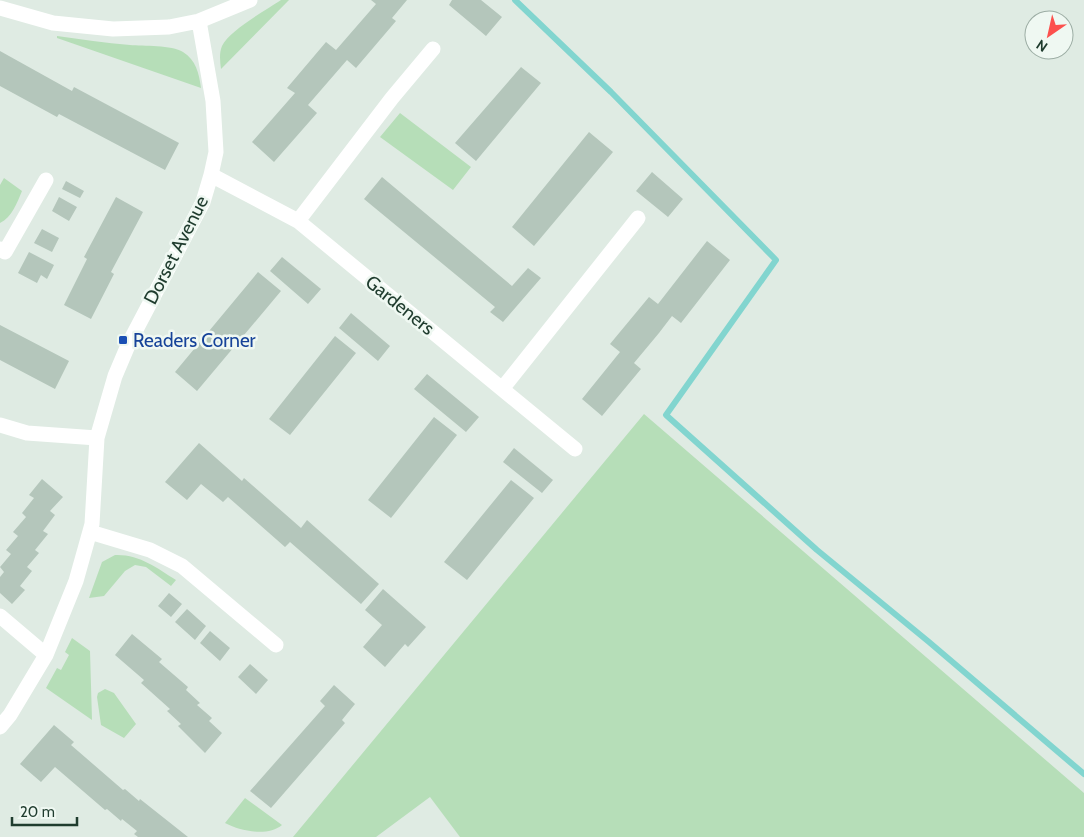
<svg xmlns="http://www.w3.org/2000/svg" width="1084" height="837" font-family="Cabin,sans-serif">
<style>
.green{fill:#b6deb8}
.lines{fill:none;stroke-linecap:round;stroke-linejoin:round}
.stream{stroke:#82d5cf;stroke-width:6}
.building{fill:#b4c6bb}
.minor{stroke:#fff;stroke-width:15}
.transit-dot{fill:#1a4fb4;stroke:#eff8f2;stroke-width:2}
.labels{text-anchor:middle;dominant-baseline:central;stroke-width:5;stroke-linejoin:round;paint-order:stroke}
.street-label{font-size:19px;fill:#1f3c2e;stroke:#eff8f2}
.transit-label{font-size:19px;fill:#164399;stroke:#eff8f2;text-anchor:start}
</style>
<rect width="100%" height="100%" fill="#dfebe3"/>
<path class="green" d="M281,0h8l-68,69c-1,-8 -2,-16 1,-23 7,-15 44,-36 59,-46z
M57,36c24,3 48,7 73,9 13,1 42,0 53,7 13,8 16,21 18,36l-144,-50z
M400,113l71,54 -18,23 -73,-53z
M4,178l18,13c-5,12 -10,26 -22,32v-38z
M644,414l440,379v44h-624l-30,-40 -54,40h-83z
M115,555c24,-1 42,13 61,25l-5,6 -25,-19 -11,-2 -10,6 -21,25 -15,2 13,-36z
M72,638l18,13 2,69 -46,-32 11,-20 4,2 8,-15 -4,-3z
M105,689l9,4 22,31 -12,14 -23,-13 -4,-28 1,-4z
M245,798l37,27c-14,12 -42,6 -57,-2z"/>
<g class="lines">
<path class="stream" d="M515,0l96,92 165,168 -110,155 151,135 112,92 155,132"/>
</g>
<path class="building" d="M371,0h36l-15,18 4,3 -40,47 -9,-8 -39,45 9,8 -43,49 -22,-20 43,-49 -8,-5 39,-46 10,8 40,-46z
M452,0h29l21,17 -16,19 -37,-31z
M0,51l72,40 2,-4 105,56 -14,27 -106,-56 -2,3 -57,-31z
M521,67l20,16 -65,78 -21,-18z
M589,132l24,20 -79,94 -22,-19z
M652,172l31,27 -15,18 -32,-26z
M382,177l130,109 16,-18 13,10 -38,44 -13,-10 5,-5 -131,-108z
M66,181l18,10 -4,7 -18,-9z
M59,197l18,10 -8,14 -17,-10z
M116,197l27,15 -32,60 3,2 -23,45 -27,-14 23,-46 -3,-2z
M42,229l17,9 -7,14 -18,-9z
M707,241l23,19 -49,63 -9,-7 -13,17 -25,30 7,6 -39,47 -20,-17 38,-47 -10,-8 39,-47 9,7z
M29,252l25,13 -7,14 -6,-4 -4,8 -19,-10z
M282,257l39,32 -13,15 -38,-33z
M258,272l23,19 -84,100 -22,-19z
M351,313l39,33 -12,15 -39,-33z
M0,325l69,36 -14,28 -55,-29z
M335,336l21,17 -66,82 -21,-16z
M427,374l52,43 -13,15 -52,-43z
M434,417l23,18 -66,83 -23,-18z
M199,443l43,38 2,-3 57,50 6,-8 72,64 -18,20 -71,-62 -5,5 -57,-50 -5,5 -22,-18 -14,16 -22,-18z
M514,448l39,32 -11,13 -39,-31z
M42,479l21,18 -13,14 5,4 -12,16 5,3 -13,16 4,3 -12,14 5,4 -12,15 5,4 -13,14 -12,-11v-16l4,-5 -4,-5 11,-13 -5,-4 12,-14 -5,-4 13,-15 -4,-4 12,-15 -5,-3z
M511,480l23,18 -67,82 -23,-18z
M383,589l43,38 -18,20 -3,-3 -20,23 -22,-20 19,-22 -17,-15z
M169,593l13,11 -11,13 -13,-11z
M187,609l19,17 -11,14 -20,-18z
M210,631l20,17 -10,13 -20,-18z
M132,634l30,25 -3,3 29,25 -2,3 14,13 -3,2 15,13 -3,3 13,12 -17,20 -27,-27 3,-2 -14,-13 3,-2 -29,-26 3,-3 -29,-25z
M250,664l18,16 -12,14 -18,-17z
M334,685l21,19 -13,16 3,3 -74,85 -21,-17 75,-85 -5,-5z
M54,725l20,17 -3,3 52,45 2,-1 14,12 1,-2 48,38h-50l-4,-3 3,-3 -15,-12 -1,2 -14,-12 -2,1 -50,-43 -14,15 -21,-18z"/>
<g class="lines">
<path class="minor" d="M0,8l53,15 60,6 56,-2 30,-6 51,-21
M211,175l87,46 277,228
M298,221l94,-123 41,-49
M0,249l5,3 41,-72
M502,389l136,-171
M0,425l27,8 70,5
M90,532l60,18 32,16 94,79
M0,616l46,39
M0,727l10,-12 36,-60 30,-74 16,-57 5,-86 18,-62 14,-33 74,-141 8,-27 5,-23 -3,-51 -14,-80"/>
</g>
<rect class="transit-dot" x="118" y="335" width="10" height="10" rx="2.5"/>
<g class="labels">
<g class="street-label">
<text transform="translate(176 250) rotate(-63)">Dorset Avenue</text>
<text transform="translate(400 305) rotate(39)">Gardeners</text>
</g>
<g class="transit-label">
<text x="133" y="340">Readers Corner</text>
</g>
</g>
<g transform="translate(1049 35) rotate(214)"><circle r="24" fill="#eff8f2" stroke="#9cada4"/>
<path d="M0-4L9 19L0 12L-9 19Z" fill="#fc504d"/>
<text y="-8" font-size="14" font-weight="bold" text-anchor="middle" fill="#1f3c2e">N</text>
</g>
<path d="M12 817v8h65v-8" fill="none" stroke="#1f3c2e" stroke-width="2.5"/>
<text x="20" y="817" font-size="15" fill="#1f3c2e" stroke="#eff8f2" stroke-width="4" paint-order="stroke">20 m</text>
</svg>
